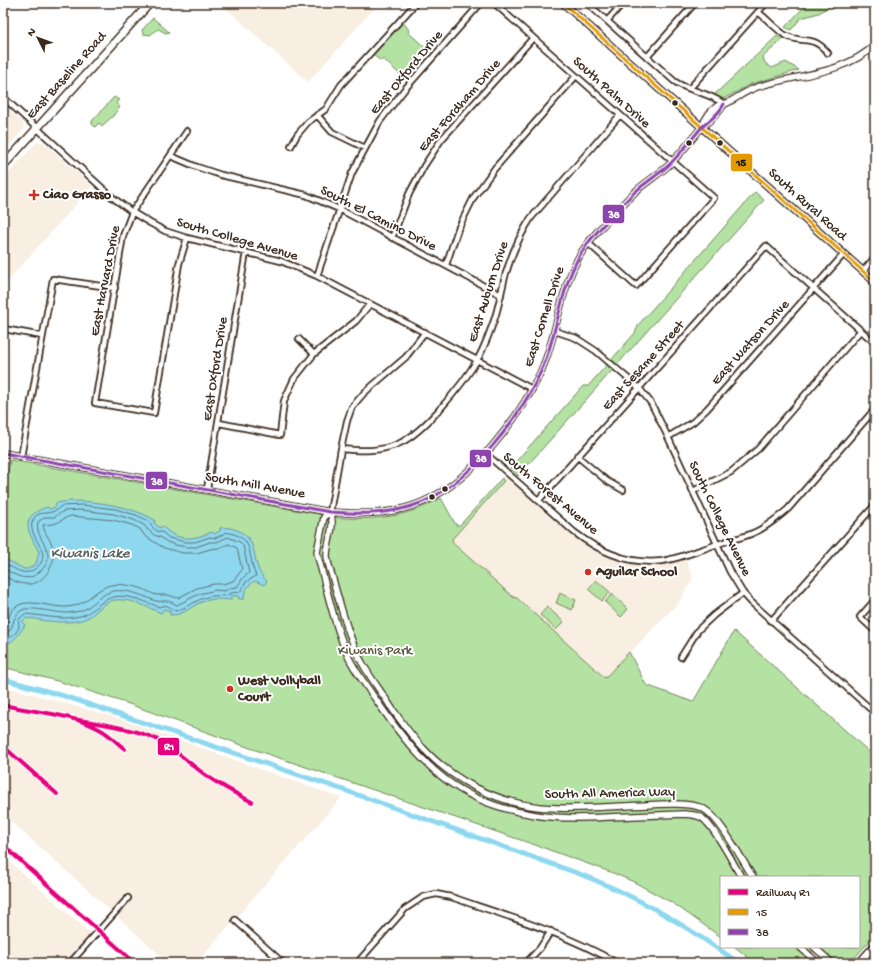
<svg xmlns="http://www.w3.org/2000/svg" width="878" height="966" font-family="'Gochi Hand',sans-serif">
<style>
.built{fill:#f8eee1}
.green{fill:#b3e2a2;stroke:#778660}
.water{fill:#8ed8ef;stroke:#6d929b}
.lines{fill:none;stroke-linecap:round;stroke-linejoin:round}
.shore{stroke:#5c7072;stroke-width:1}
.canal{stroke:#8ed8ef;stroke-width:5}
.minor-casing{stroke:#3b2a1e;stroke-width:8}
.tertiary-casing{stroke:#3b2a1e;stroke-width:8}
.secondary-casing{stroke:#3b2a1e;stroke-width:9}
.primary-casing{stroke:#3b2a1e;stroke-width:10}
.minor{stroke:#fff;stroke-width:4.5}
.tertiary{stroke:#fff;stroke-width:5.5}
.secondary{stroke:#fff;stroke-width:6}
.primary{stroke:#fff;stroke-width:7}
.bus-1-casing{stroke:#fff;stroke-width:6}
.bus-2-casing{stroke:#fff;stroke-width:6}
.bus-1{stroke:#e49a03;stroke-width:3}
.bus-2{stroke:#8e44ad;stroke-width:3}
.rail-1-casing{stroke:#fff;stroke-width:7}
.rail-1{stroke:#e5007d;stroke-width:4}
.bus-dot{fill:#3b2a1e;stroke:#fff;stroke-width:1.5}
.poi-dot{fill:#c8321e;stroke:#fff;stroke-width:1.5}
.labels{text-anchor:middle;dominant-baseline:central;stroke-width:4;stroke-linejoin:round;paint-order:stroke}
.street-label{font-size:14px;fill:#3b2a1e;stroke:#fff}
.poi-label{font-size:14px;font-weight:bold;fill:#3b2a1e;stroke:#fff;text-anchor:start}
.park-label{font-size:14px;fill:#59583f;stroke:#fff}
.water-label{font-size:15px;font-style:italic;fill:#545e5d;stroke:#fff}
.line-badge{stroke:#fff;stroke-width:1.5}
.badge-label{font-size:11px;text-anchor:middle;font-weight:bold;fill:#fff}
.pale-badge-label{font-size:11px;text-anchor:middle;font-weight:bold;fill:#111}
</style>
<rect width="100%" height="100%" fill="#fff"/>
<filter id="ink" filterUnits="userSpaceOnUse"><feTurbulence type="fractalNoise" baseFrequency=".025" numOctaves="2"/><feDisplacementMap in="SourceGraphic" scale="8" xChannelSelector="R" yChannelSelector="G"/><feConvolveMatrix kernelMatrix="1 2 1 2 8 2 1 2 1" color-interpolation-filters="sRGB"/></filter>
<g filter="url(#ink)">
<path class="built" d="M220,3h159l-71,79z
M3,104l18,17 3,6 -1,3 -20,22z
M40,141l4,2 48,43 -89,100v-106l33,-37z
M509,474l65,58 44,25 43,4 23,-5 9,22 -14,24 -74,76 -88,-80 -4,-1 -59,-53 -2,-5 52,-58z
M3,686l114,32 224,80 -145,165h-27l-166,-149z
M3,856l88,78 -26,29h-62z"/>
<path class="green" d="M808,3h33l-8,6 -3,-3 -11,7 -18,5 -10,12 -6,-3z
M153,18l16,14 -3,1 -8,-4 -8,6 -7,-1 -1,-4z
M403,22l6,8 -1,2 22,20 -25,27 -22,-20 -2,2 -8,-6z
M777,36l6,3 -20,18 2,6 7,5 14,-6 13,8 -48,14 -28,15 -9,-4z
M114,97l5,3 -3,3 4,4 -7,9 -11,10 -3,-3 -4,4 -3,-3v-3z
M755,192l9,8 -246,276 -8,-8 73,-82h5l47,-53 4,-9z
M10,460l331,58c37,2 67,-1 100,-20l15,27h4l42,-47 2,3 -52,58 2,5 59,53 4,1 88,80 24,-26 17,33 47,17 41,-71 141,126v178l-25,28h-15l-17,-16h41v-70h-138v60l-47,-33 -40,-22 -21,-9 -69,-25 -294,-100 -121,-44 -68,-22 -58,-15v-179l3,-3z
M596,580l14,12 -8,9 -14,-12z
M560,593l16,7 -4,10 -16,-7z
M612,594l16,15 -7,8 -16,-15z
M547,607l17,15 -8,8 -16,-15z
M735,947h82l-14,16h-48z"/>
<path class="water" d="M70,501c27,0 61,5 85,19l-1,3 6,5 2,-2c16,16 30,14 50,6l2,2 6,-3v-3c6,-1 13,0 19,3 22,10 10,35 28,50l-3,4 -9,-4c-7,4 -11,9 -11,18h-5l-1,-3h-7v4c-10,-1 -19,-2 -29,2 -11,4 -19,14 -32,13v-4l-6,-2 -3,4c-14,-6 -30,-15 -47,-13 -10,2 -17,12 -25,17 -14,8 -42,5 -58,1l-2,1 -3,-1 -4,4 3,3c-6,8 -11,19 -22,19v-86l21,11h4l8,-5 3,-12c-11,-21 -21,-35 8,-45l3,2 5,-2 1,-4z"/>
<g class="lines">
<path class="shore" d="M3,563c12,5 21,15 33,5 20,-15 -11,-32 -3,-48 5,-12 18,-2 28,-14l21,-1 33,4 21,6 13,6 3,6 5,4 5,1 7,6 17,4h9l15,-5 5,1 7,-3 3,-3c31,5 21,21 31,44l-10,6 -6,10 -9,1 -5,3c-26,-2 -28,7 -50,15 -7,-3 -8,-8 -17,-4 -19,-7 -40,-18 -58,-4 -7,5 -12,11 -21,13 -18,5 -38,-1 -55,-2l-6,5c-1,3 0,5 0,7 -1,7 -10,13 -16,14
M3,568c12,7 23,15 35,5 25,-19 -5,-34 0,-51l7,-5h9l10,-6 17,-1 33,4 20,6 10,5 4,5 6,5 6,2 7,5 8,3 11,2h10l14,-5h7l11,-5 12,5 3,3 6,28 -6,5 -6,9 -7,1 -6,3 -8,-1 -17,4 -22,11c-4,-2 -9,-5 -14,-4 -3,0 -3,1 -6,0 -3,0 -8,-3 -11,-4 -11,-4 -25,-9 -36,-5 -10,3 -16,12 -25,17 -6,3 -12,3 -18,4 -11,0 -38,-7 -45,-3 -12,6 -6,22 -19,25
M3,575c8,5 17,10 27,9 14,-1 25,-19 24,-33 -1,-9 -10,-17 -11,-26 3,-1 6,0 10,-1 7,-1 11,-7 18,-8l42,4 19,5 8,4 5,7 19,12 19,5h14l13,-4 8,-1 11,-4 8,4 5,22 -9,11 -10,3h-9l-17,4 -19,10c-5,-1 -10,-4 -15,-3 -2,0 -4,0 -6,0 -5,-1 -11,-5 -17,-7 -9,-3 -23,-5 -33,-2 -17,7 -19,19 -40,21 -13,1 -37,-8 -48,-2 -13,6 -8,17 -16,24"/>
<path class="canal" d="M3,679l58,16 280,94 236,84c45,17 86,39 125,65 12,8 25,16 36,25"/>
<g class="minor-casing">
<path id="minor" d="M494,3l220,195 -78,88 -48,-43
M587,3l87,78c15,11 33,10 50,23
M758,12c9,7 18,17 27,23 18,10 26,-2 43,18
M607,21l16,-18
M647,57l48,-54
M690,88l76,-85
M3,97l109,100 20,15 18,11 15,8 22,7 94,23 36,15 215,113
M317,115l15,17 33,16
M291,146l6,-11 11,-13 18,-13 15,-24 75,-82
M171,156l26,11 24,8 85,20 33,14 162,86
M187,238l-8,26 -25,149 -59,-10 28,-167 9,-24 55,-81
M392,238l17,-44 15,-28 17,-26 92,-102
M446,265l12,-36 16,-32 21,-29 81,-92
M863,271l12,-14
M317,276l35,-103 28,-52 24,-31 77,-87
M4,329l38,7
M555,331l21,7 20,13 43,37 12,15 17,34 62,135 13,21 8,9 124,111
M299,339l15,15
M219,423l61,12 4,-34 10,-22 20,-25 42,-33 14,-17
M668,437l25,-15 14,-13 137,-155
M341,449c20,2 40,3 59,-6 24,-11 62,-58 76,-81 7,-11 12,-25 16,-36 7,-17 9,-36 14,-53 6,-20 14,-38 25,-55l89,-103
M485,453l89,79c26,20 55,33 88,29 19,-3 37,-11 56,-17 11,-4 24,-6 35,-11 13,-5 24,-15 35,-24l87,-100
M577,456l30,25 16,9
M21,457l32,-178 62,9
M207,489l39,-237
M693,491l38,-19 27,-23 103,-119
M539,500l227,-254 109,97
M330,512l11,-63 6,-28 5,-14 12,-14 42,-36 19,-25
M875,600l-15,17 15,14
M771,621l104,-116
M681,657l17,-27 16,-15 29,-22
M235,920l48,43
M70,963l58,-65
M357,963l48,-54 18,-12 13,-3 15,3c56,19 114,36 166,66
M526,963l14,-15 11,-17"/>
</g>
<g class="tertiary-casing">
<path id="tertiary" d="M702,127c3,-8 7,-15 14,-20 2,-2 6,-2 9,-3 11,-5 20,-13 32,-17 40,-13 86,-12 118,-42
M3,453l327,59c28,2 55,3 82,-6 55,-17 114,-93 134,-147 14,-39 16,-82 42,-116 5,-7 12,-14 18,-21 10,-10 19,-21 30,-31 11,-10 24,-17 35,-28 11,-11 20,-23 30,-35 8,-8 17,-12 23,-24
M330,512l-6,5 -7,35 1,5c9,33 16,67 30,99 8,17 20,32 31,48 42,62 80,100 157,111 23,4 48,3 72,2 25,-1 51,-2 76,-3 6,1 12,0 18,4 10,6 32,46 39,59
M330,512c6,14 -3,29 -3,44 1,10 6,21 8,31 8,27 15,55 29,79 8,14 18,27 27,41 10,14 20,29 32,41 29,32 73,54 116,59 28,3 57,0 84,-1 20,0 64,-6 81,3 16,9 38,51 49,68
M800,947l18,16
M814,947l18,16"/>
</g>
<g class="secondary-casing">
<path id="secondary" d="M563,3l312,279
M859,963l16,-18"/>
</g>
<g class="primary-casing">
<path id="primary" d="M3,166l147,-163"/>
</g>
<use href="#minor" class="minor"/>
<use href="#tertiary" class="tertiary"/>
<use href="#secondary" class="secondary"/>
<use href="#primary" class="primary"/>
<g class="bus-1-casing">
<path id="bus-1" d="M563,3l312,279"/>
</g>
<g class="bus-2-casing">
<path id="bus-2" d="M3,453l327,59c28,2 55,3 82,-6 55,-17 114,-93 134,-147 14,-39 16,-82 42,-116 5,-7 12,-14 18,-21 10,-10 19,-21 30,-31 11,-10 24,-17 35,-28 11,-11 20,-23 30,-35 8,-8 17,-12 23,-24"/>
</g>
<use href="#bus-1" class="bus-1"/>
<use href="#bus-2" class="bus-2"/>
<g class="rail-1-casing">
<path id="rail-1" d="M3,705c31,7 70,9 98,25 9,5 16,13 24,19
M73,719c25,4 58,9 81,19 20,9 35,26 53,38 14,10 30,18 45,26
M3,746l54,48
M3,845l132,118"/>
</g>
<use href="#rail-1" class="rail-1"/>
</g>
</g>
<g class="bus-dot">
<circle cx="675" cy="103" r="3.5"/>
<circle cx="689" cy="143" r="3.5"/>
<circle cx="720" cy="143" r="3.5"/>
<circle cx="445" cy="489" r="3.5"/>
<circle cx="432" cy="497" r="3.5"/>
</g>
<g class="poi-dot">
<path d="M32 189h4v4h4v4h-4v4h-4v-4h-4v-4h4z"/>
<circle cx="588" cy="572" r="4"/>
<circle cx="230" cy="689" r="4"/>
</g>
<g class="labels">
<g class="street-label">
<text transform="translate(407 73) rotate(-50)">East Oxford Drive</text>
<text transform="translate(67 76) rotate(-48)">East Baseline Road</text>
<text transform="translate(611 93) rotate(42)">South Palm Drive</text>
<text transform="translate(460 106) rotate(-49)">East Fordham Drive</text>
<text transform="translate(807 205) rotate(42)">South Rural Road</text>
<text transform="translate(378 219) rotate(27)">South El Camino Drive</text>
<text transform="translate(237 240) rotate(16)">South College Avenue</text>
<text transform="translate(106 281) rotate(-79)">East Harvard Drive</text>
<text transform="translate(489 292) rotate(-72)">East Auburn Drive</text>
<text transform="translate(545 317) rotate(-72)">East Cornell Drive</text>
<text transform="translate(751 343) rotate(-48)">East Watson Drive</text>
<text transform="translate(644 366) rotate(-48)">East Sesame Street</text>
<text transform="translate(216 369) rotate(-81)">East Oxford Drive</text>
<text transform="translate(255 486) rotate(10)">South Mill Avenue</text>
<text transform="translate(550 494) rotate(40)">South Forest Avenue</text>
<text transform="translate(719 519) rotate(64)">South College Avenue</text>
<text transform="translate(610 794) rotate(-1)">South All America Way</text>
</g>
<g class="poi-label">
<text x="43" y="195">Ciao Grasso</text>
<text x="596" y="572">Aguilar School</text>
<text x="238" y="681">West Vollyball<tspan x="238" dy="16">Court</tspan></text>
</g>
<g class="park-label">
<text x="375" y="651">Kiwanis Park</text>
</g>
<g class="water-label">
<text x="90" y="554">Kiwanis Lake</text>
</g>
</g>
<g class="line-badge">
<rect x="730" y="153" width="23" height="19" rx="4" fill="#e49a03"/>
<rect x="602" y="204" width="23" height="20" rx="4" fill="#8e44ad"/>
<rect x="469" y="449" width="23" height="19" rx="4" fill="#8e44ad"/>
<rect x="145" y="471" width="23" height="19" rx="4" fill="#8e44ad"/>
<rect x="157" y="737" width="23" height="19" rx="4" fill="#e5007d"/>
</g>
<g class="badge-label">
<text x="614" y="218">38</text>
<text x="481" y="462">38</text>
<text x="157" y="485">38</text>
<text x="169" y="750">R1</text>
</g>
<g class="pale-badge-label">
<text x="741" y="166">15</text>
</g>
<rect width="878" height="966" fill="none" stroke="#fff" stroke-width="16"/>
<rect x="8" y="8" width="862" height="950" fill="none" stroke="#3b2a1e" stroke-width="1.5" filter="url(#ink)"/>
<rect x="720" y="876" width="140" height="72" fill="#ffffff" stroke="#b1aaa5"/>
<rect x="728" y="889" width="20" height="6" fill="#e5007d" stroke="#b1aaa5"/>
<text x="756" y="896" font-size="12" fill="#3b2a1e">Railway R1</text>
<rect x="728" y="909" width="20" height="6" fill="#e49a03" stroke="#b1aaa5"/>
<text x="756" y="916" font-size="12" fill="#3b2a1e">15</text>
<rect x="728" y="929" width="20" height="6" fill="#8e44ad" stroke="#b1aaa5"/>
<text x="756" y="936" font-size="12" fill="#3b2a1e">38</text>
<g transform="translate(38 38) rotate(312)" stroke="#ffffff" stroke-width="3" paint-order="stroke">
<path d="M0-3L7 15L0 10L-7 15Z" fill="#3b2a1e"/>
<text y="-6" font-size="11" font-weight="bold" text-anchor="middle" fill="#3b2a1e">N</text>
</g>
</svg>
